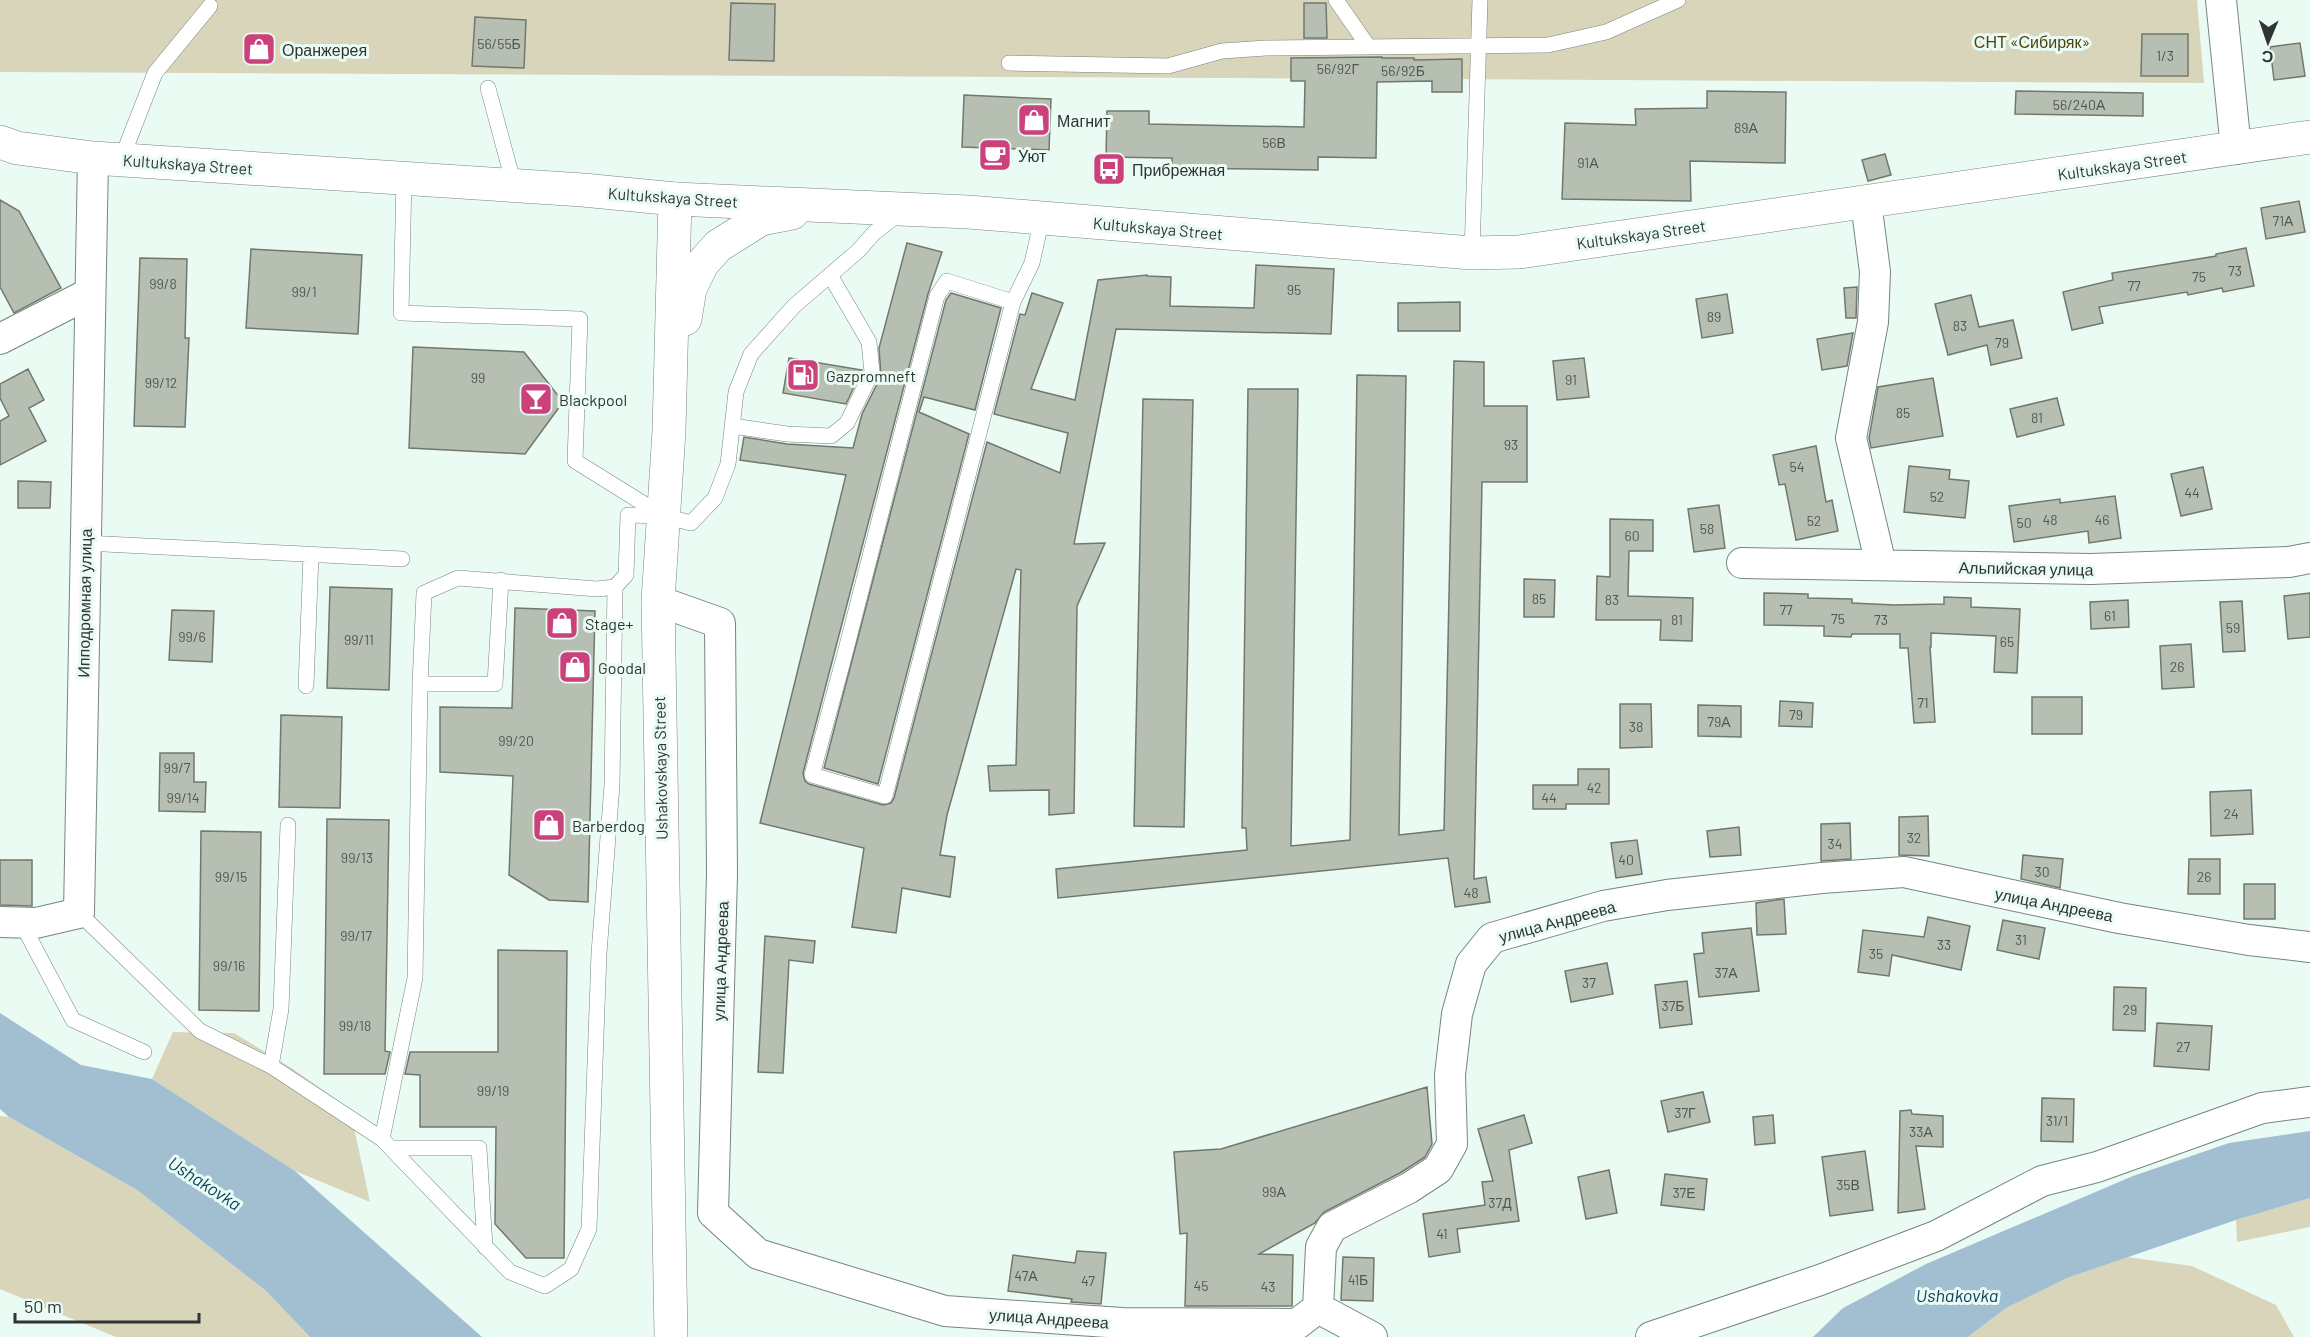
<svg xmlns="http://www.w3.org/2000/svg" width="2310" height="1337" font-family="Barlow,sans-serif">
<style>
.green{fill:#d9d5bb}
.water{fill:#a2bfd2}
.building{fill:#b7bfb2;stroke:#71786d;stroke-width:1.5}
.lines{fill:none;stroke-linecap:round;stroke-linejoin:round}
.service-casing{stroke:#76857e;stroke-width:16}
.minor-casing{stroke:#76857e;stroke-width:32}
.tertiary-casing{stroke:#76857e;stroke-width:34}
.secondary-casing{stroke:#76857e;stroke-width:34}
.service{stroke:#fff;stroke-width:15}
.minor{stroke:#fff;stroke-width:30}
.tertiary{stroke:#fff;stroke-width:33}
.secondary{stroke:#fff;stroke-width:33}
.labels{text-anchor:middle;dominant-baseline:central;stroke-width:6;stroke-linejoin:round;paint-order:stroke}
.number-label{font-size:14px;fill:#515852}
.park-label{font-size:16px;fill:#4c440e;stroke:#eafbf4}
.poi-label{font-size:16px;fill:#2f3532;stroke:#eafbf4;text-anchor:start}
.street-label{font-size:16px;fill:#2f3532;stroke:#eafbf4}
.water-label{font-size:18px;font-style:italic;fill:#0a425d;stroke:#eafbf4}
</style>
<rect width="100%" height="100%" fill="#eafbf4"/>
<path class="green" d="M0,0h2197l7,83 -2204,-11z
M173,1032l61,1 56,34 60,42 20,93 -75,-31 -143,-92z
M0,1116l9,1 128,73 129,101 44,46h-194l-116,-48z
M2310,1198v29l-73,15 -1,-22z
M2127,1257l65,9 84,39 18,32h-326l38,-29 61,-30z"/>
<path class="water" d="M0,1013l81,52 71,14 143,92 187,166h-172l-44,-46 -129,-101 -128,-73 -9,-8z
M2310,1131v67l-74,22 -169,58 -61,30 -38,29h-155l30,-29 83,-44 207,-88 96,-33z"/>
<path class="building" d="M731,3l44,1 -1,57 -45,-1z
M1304,3h22l1,35h-23z
M475,17l51,3 -2,48 -52,-2z
M2142,34h46v42h-47z
M2300,43l5,33 -31,4 -4,-33z
M1382,57v1h32v2l48,-1v33h-30v-11l-55,1 -1,76 -58,-1v13l-146,-2v-10l-66,-1 1,-46h42v13l155,3 1,-46h-14v-23z
M1707,91l79,1 -1,71 -95,-2 1,40 -129,-2 3,-76 71,2 -1,-16 72,-1z
M2016,91l127,2v23l-128,-2z
M964,95l87,4 -2,51 -87,-3z
M1885,154l6,21 -23,6 -6,-21z
M0,200l19,11 42,77 -47,25 -14,-26z
M2299,201l6,31 -39,7 -5,-31z
M907,243l35,9 -14,42 -125,479 2,8 4,3 74,21 8,-2 3,-5 93,-356 73,31 8,-40 -74,-19 26,-100 5,1 7,-22 31,10 -32,86 44,11 23,-120 49,-5v1l24,1 -1,29 84,2 2,-43 78,4 -3,65 -215,-5 -42,215 31,-1 -28,63 -3,207 -25,2v-25l-59,1 -2,-25 28,-1 5,-195 -5,-1 -69,246 -7,40 15,2 -5,40 -48,-9 -6,45 -44,-6 12,-79 -104,-25 86,-348 -106,-15 4,-23 43,7 66,4 9,-34 19,-38 -2,-28z
M2246,248l8,38 -31,6 -1,-4 -34,7 -1,-3 -88,15 4,16 -31,7 -9,-38 50,-12 -1,-7 104,-17v-2z
M251,249l111,6 -4,79 -112,-6z
M140,258l47,1 -2,79h4l-4,89 -51,-1z
M1857,287l-1,31h-10l-2,-30z
M951,293l50,15 -26,102 -51,-13 -5,15 50,22 -91,350 -54,-16 122,-468z
M1727,294l6,39 -31,5 -6,-39z
M1971,295l8,32 34,-7 9,38 -31,7 -4,-20 -39,10 -13,-51z
M1460,302v29h-62v-28z
M1853,333l-6,33 -25,4 -5,-31z
M413,347l111,5 39,50 -38,52 -116,-6z
M789,358l73,12 -16,34 -63,-11z
M1584,358l5,39 -32,3 -4,-39z
M1454,361l30,1v44h43v76h-45l-8,397 12,-2 4,25 -35,5 -7,-49 -390,40 -2,-29 191,-19 -1,-22h-4l6,-439h50l-7,457 59,-6 7,-465 49,1 -7,459 45,-5z
M28,369l16,31 -15,8 17,33 -46,24v-44l9,-5 -9,-18v-14z
M1933,378l10,58 -72,12 -2,-10 9,-51z
M2057,398l7,27 -47,12 -7,-28z
M1143,399l50,1 -9,427 -50,-1z
M1816,446l10,56 6,-2 6,31 -42,9 -11,-56 -6,1 -6,-30z
M1909,466l41,4 -1,9 20,2 -4,37 -61,-6z
M2203,467l9,42 -31,7 -10,-42z
M18,481l33,1 -1,26h-32z
M2115,496l6,42 -32,5 -1,-12 -74,11 -5,-36 51,-7v4z
M1719,505l6,43 -31,4 -6,-43z
M1610,519l43,1v31h-24l-1,45 65,2 -1,43 -32,-1 1,-20h-65l1,-44 13,1z
M1524,579l31,1 -1,37h-30z
M330,587l62,2 -3,101 -62,-2z
M1764,593l44,1v4l44,1v4l42,2 50,-1v-7l27,1v9l49,2 -3,64 -23,-1 2,-36 -65,-3v14h-1l5,75 -21,1 -6,-75h-8v-14h-48l-1,3 -27,-1v-10l-60,-1z
M2310,593v44l-22,2 -4,-43z
M2128,600l1,27 -38,2 -1,-27z
M2242,601l3,50 -22,1 -3,-50z
M515,608l80,3 -7,291 -39,-2 -40,-25 4,-99 -73,-4v-65l72,1z
M172,610l42,1 -2,51 -43,-2z
M2191,644l3,43 -32,2 -2,-43z
M2032,697h50v37h-50z
M1780,701l33,2 -1,24 -33,-1z
M1620,704h31l1,43 -32,1z
M1698,705l43,1v31l-43,-1z
M281,715l61,2 -2,91 -61,-1z
M160,753h34v29h12l-1,30 -46,-1z
M1578,769h31v35h-43v5h-33v-24h45z
M2251,790l2,44 -42,2 -1,-44z
M1928,816l1,40 -30,-1v-38z
M327,819l62,1 -4,231 5,1 -5,22h-61z
M1850,823l1,36 -30,2v-37z
M1739,827l2,28 -31,2 -3,-26z
M201,831l60,1 -2,179 -60,-1z
M1637,840l5,34 -26,4 -5,-35z
M2023,855l40,4 -3,29 -39,-9z
M2189,859h31v35h-32z
M0,860h32v46l-32,-1z
M2244,884h31v35h-31z
M1784,899l2,35 -29,1 -1,-32z
M1928,917l42,9 -9,44 -69,-15 -3,21 -31,-4 5,-42 61,7z
M2003,920l42,8 -6,31 -42,-9z
M1751,928l8,63 -60,6 -5,-43 10,-1 -2,-20z
M765,936l50,5 -2,22 -24,-3 -6,113 -25,-1z
M498,950l69,1 -3,307h-38l-31,-34 1,-97h-76v-52l-15,-1 5,-22h88z
M1607,963l6,31 -42,8 -6,-31z
M1687,981l5,43 -32,4 -5,-43z
M2114,987l32,1 -1,43 -32,-1z
M2157,1023l55,3 -3,44 -55,-4z
M1427,1087l5,57 -7,13 -25,16 -76,39 -9,11 -56,31 34,1 -1,51h-107l2,-73 -7,1 -6,-82 47,-3z
M1703,1092l7,30 -42,10 -7,-31z
M2042,1098l32,1 -1,43 -32,-1z
M1911,1110l1,4 31,2v31l-27,-1 9,63 -27,4 2,-102z
M1524,1115l8,28 -23,7 10,71 -62,8 3,23 -31,5 -6,-43 62,-9 -3,-23 11,-1 -15,-52z
M1773,1115l2,28 -20,2 -2,-28z
M1865,1151l8,59 -43,6 -8,-59z
M1609,1170l8,43 -31,6 -8,-42z
M1665,1174l42,5 -3,31 -43,-5z
M1077,1251l29,2 -5,51 -30,-2 1,-3 -64,-8 5,-36 62,8z
M1343,1257l31,1 -1,43 -32,-1z"/>
<g class="lines">
<g class="service-casing">
<path id="service" d="M1336,0l32,46
M1009,63l159,3 54,-15 44,-3 282,-3 58,-13 72,-32
M488,88l26,97
M121,160l34,-87 55,-67
M404,178l-3,135 179,6 -5,142 87,54
M1472,253l8,-253
M947,281l66,21 -128,494 -73,-21 31,-114 94,-365z
M1013,302l19,-39 10,-45
M733,426l54,8 44,2 16,-13 25,-51 -3,-30 -39,-67
M85,543l317,16
M420,684h75l6,-104
M306,686l5,-132
M79,913l121,118 71,35 10,-57 7,-184
M21,922l52,98 71,32
M271,1066l111,73 128,133 35,14 26,-17 18,-40 10,-276 13,-168 3,-198
M382,1139l33,-161 5,-294 4,-91 34,-15 139,11 18,-2 11,-12 2,-60 36,1 27,7 24,-25 13,-34 8,-72 15,-38 43,-48 64,-55 16,-18 27,-21
M391,1148h88l6,99"/>
</g>
<g class="minor-casing">
<path id="minor" d="M2221,0l15,149
M1866,202l9,70 -2,50 -22,116 30,127
M0,339l90,-46
M1742,563l349,6 198,-7 21,-4
M658,601l62,22 2,251 -9,339 45,41 187,57 177,12 175,1 21,-16 3,-61 11,-20 77,-39 29,-19 14,-25 -2,-69 7,-61 14,-50 21,-26 111,-32 64,-11 155,-17 82,-6 215,46 130,22 61,7
M0,922l36,1 43,-10 14,-755
M1318,1308l54,29
M1651,1337l169,-57 116,-44 106,-55 55,-14 165,-59 48,-6"/>
</g>
<g class="tertiary-casing">
<path id="tertiary" d="M0,142l17,6 76,10 490,32 92,9"/>
</g>
<g class="secondary-casing">
<path id="secondary" d="M685,319l5,-30 12,-25 16,-18 43,-27 31,-6
M671,1337l-13,-736 11,-170 6,-232 293,13 504,41 47,-1 791,-115"/>
</g>
<use href="#service" class="service"/>
<use href="#minor" class="minor"/>
<use href="#tertiary" class="tertiary"/>
<use href="#secondary" class="secondary"/>
</g>
<defs>
<g id="shop-square" transform="scale(1.725)"><rect x="-9" y="-9" width="18" height="18" rx="4" fill="#ca417b" stroke="#eafbf4"/><path d="M-5-2.5h2.3a2.7 3.5 0 0 1 5.4 0H5L5.5 6h-11ZM-1.5-2.5h3a1.5 2.3 0 0 0-3 0Z" fill="#fff"/></g>
<g id="cafe-square" transform="scale(1.725)"><rect x="-9" y="-9" width="18" height="18" rx="4" fill="#ca417b" stroke="#eafbf4"/><path d="M-5.5-4.5H6V0H3Q3 3.5 0 3.5H-2.5Q-5.5 3.5-5.5 0ZM3-3.2v2h1.7v-2ZM-6 4.5H4V6H-6Z" fill="#fff"/></g>
<g id="bus-square" transform="scale(1.725)"><rect x="-9" y="-9" width="18" height="18" rx="4" fill="#ca417b" stroke="#eafbf4"/><path d="M-5-6H5V4H4V6H2V4H-2V6H-4V4H-5ZM-3.5-4V0h7V-4ZM-3.5 1.2v1.5H-2V1.2ZM2 1.2v1.5H3.5V1.2Z" fill="#fff"/></g>
<g id="fuel-square" transform="scale(1.725)"><rect x="-9" y="-9" width="18" height="18" rx="4" fill="#ca417b" stroke="#eafbf4"/><path d="M-5.5-6h7V0h2V4h1.3V-2.5L3-4.5l.8-.8L6-3V5H2.5V1h-1V6h-7ZM-4.2-4.7v3.2H.2V-4.7Z" fill="#fff"/></g>
<g id="bar-square" transform="scale(1.725)"><rect x="-9" y="-9" width="18" height="18" rx="4" fill="#ca417b" stroke="#eafbf4"/><path d="M-6-5H6L.8 .8V4.5H3.5V6h-7V4.5H-.8V.8Z" fill="#fff"/></g>
</defs>
<g fill-rule="evenodd">
<use href="#shop-square" x="259" y="49"/>
<use href="#shop-square" x="1034" y="120"/>
<use href="#cafe-square" x="995" y="155"/>
<use href="#bus-square" x="1109" y="169"/>
<use href="#fuel-square" x="803" y="375"/>
<use href="#bar-square" x="536" y="399"/>
<use href="#shop-square" x="562" y="623"/>
<use href="#shop-square" x="575" y="667"/>
<use href="#shop-square" x="549" y="825"/>
</g>
<g class="labels">
<g class="number-label">
<text x="499" y="43">56/55Б</text>
<text x="2165" y="55">1/3</text>
<text x="1338" y="68">56/92Г</text>
<text x="1403" y="70">56/92Б</text>
<text x="2079" y="104">56/240А</text>
<text x="1746" y="127">89А</text>
<text x="1274" y="142">56В</text>
<text x="1588" y="162">91А</text>
<text x="2283" y="220">71А</text>
<text x="2235" y="270">73</text>
<text x="2199" y="276">75</text>
<text x="163" y="283">99/8</text>
<text x="2134" y="285">77</text>
<text x="1294" y="289">95</text>
<text x="304" y="291">99/1</text>
<text x="1714" y="316">89</text>
<text x="1960" y="325">83</text>
<text x="2002" y="342">79</text>
<text x="478" y="377">99</text>
<text x="1571" y="379">91</text>
<text x="161" y="382">99/12</text>
<text x="1903" y="412">85</text>
<text x="2037" y="417">81</text>
<text x="1511" y="444">93</text>
<text x="1797" y="466">54</text>
<text x="2192" y="492">44</text>
<text x="1937" y="496">52</text>
<text x="2050" y="519">48</text>
<text x="2102" y="519">46</text>
<text x="1814" y="520">52</text>
<text x="2024" y="522">50</text>
<text x="1707" y="528">58</text>
<text x="1632" y="535">60</text>
<text x="1539" y="598">85</text>
<text x="1612" y="599">83</text>
<text x="1786" y="609">77</text>
<text x="2110" y="615">61</text>
<text x="1838" y="618">75</text>
<text x="1677" y="619">81</text>
<text x="1881" y="619">73</text>
<text x="2233" y="627">59</text>
<text x="192" y="636">99/6</text>
<text x="359" y="639">99/11</text>
<text x="2007" y="641">65</text>
<text x="2177" y="666">26</text>
<text x="1923" y="702">71</text>
<text x="1796" y="714">79</text>
<text x="1719" y="721">79А</text>
<text x="1636" y="726">38</text>
<text x="516" y="740">99/20</text>
<text x="177" y="767">99/7</text>
<text x="1594" y="787">42</text>
<text x="183" y="797">99/14</text>
<text x="1549" y="797">44</text>
<text x="2231" y="813">24</text>
<text x="1914" y="837">32</text>
<text x="1835" y="843">34</text>
<text x="357" y="857">99/13</text>
<text x="1626" y="859">40</text>
<text x="2042" y="871">30</text>
<text x="231" y="876">99/15</text>
<text x="2204" y="876">26</text>
<text x="1471" y="892">48</text>
<text x="356" y="935">99/17</text>
<text x="2021" y="939">31</text>
<text x="1944" y="944">33</text>
<text x="1876" y="953">35</text>
<text x="229" y="965">99/16</text>
<text x="1726" y="972">37А</text>
<text x="1589" y="982">37</text>
<text x="1673" y="1005">37Б</text>
<text x="2130" y="1009">29</text>
<text x="355" y="1025">99/18</text>
<text x="2183" y="1046">27</text>
<text x="493" y="1090">99/19</text>
<text x="1685" y="1112">37Г</text>
<text x="2057" y="1120">31/1</text>
<text x="1921" y="1131">33А</text>
<text x="1848" y="1184">35В</text>
<text x="1274" y="1191">99А</text>
<text x="1684" y="1192">37Е</text>
<text x="1500" y="1202">37Д</text>
<text x="1442" y="1233">41</text>
<text x="1026" y="1275">47А</text>
<text x="1358" y="1279">41Б</text>
<text x="1088" y="1280">47</text>
<text x="1201" y="1285">45</text>
<text x="1268" y="1286">43</text>
</g>
<g class="park-label">
<text x="2032" y="41">СНТ «Сибиряк»</text>
</g>
<g class="poi-label">
<text x="282" y="49">Оранжерея</text>
<text x="1057" y="120">Магнит</text>
<text x="1018" y="155">Уют</text>
<text x="1132" y="169">Прибрежная</text>
<text x="826" y="375">Gazpromneft</text>
<text x="559" y="399">Blackpool</text>
<text x="585" y="623">Stage+</text>
<text x="598" y="667">Goodal</text>
<text x="572" y="825">Barberdog</text>
</g>
<g class="street-label">
<text transform="translate(188 164) rotate(4)">Kultukskaya Street</text>
<text transform="translate(2122 165) rotate(-8)">Kultukskaya Street</text>
<text transform="translate(673 197) rotate(4)">Kultukskaya Street</text>
<text transform="translate(1158 228) rotate(5)">Kultukskaya Street</text>
<text transform="translate(1641 234) rotate(-8)">Kultukskaya Street</text>
<text transform="translate(2026 568) rotate(1)">Альпийская улица</text>
<text transform="translate(84 603) rotate(-89)">Ипподромная улица</text>
<text transform="translate(660 768) rotate(-91)">Ushakovskaya Street</text>
<text transform="translate(2054 904) rotate(11)">улица Андреева</text>
<text transform="translate(1557 921) rotate(-15)">улица Андреева</text>
<text transform="translate(720 961) rotate(-88)">улица Андреева</text>
<text transform="translate(1049 1318) rotate(4)">улица Андреева</text>
</g>
<g class="water-label">
<text transform="translate(205 1183) rotate(33)">Ushakovka</text>
<text x="1957" y="1295">Ushakovka</text>
</g>
</g>
<g transform="translate(2268 42) rotate(182)" stroke="#eafbf4" stroke-width="4.5" paint-order="stroke">
<path d="M0-4.5L10 22L0 15L-10 22Z" fill="#2f3532"/>
<text y="-9" font-size="16" font-weight="bold" text-anchor="middle" fill="#2f3532">С</text>
</g>
<path d="M15 1313v9h184v-9" fill="none" stroke="#2f3532" stroke-width="3"/>
<text x="24" y="1313" font-size="18" fill="#2f3532" stroke="#eafbf4" stroke-width="4.5" paint-order="stroke">50 m</text>
</svg>
